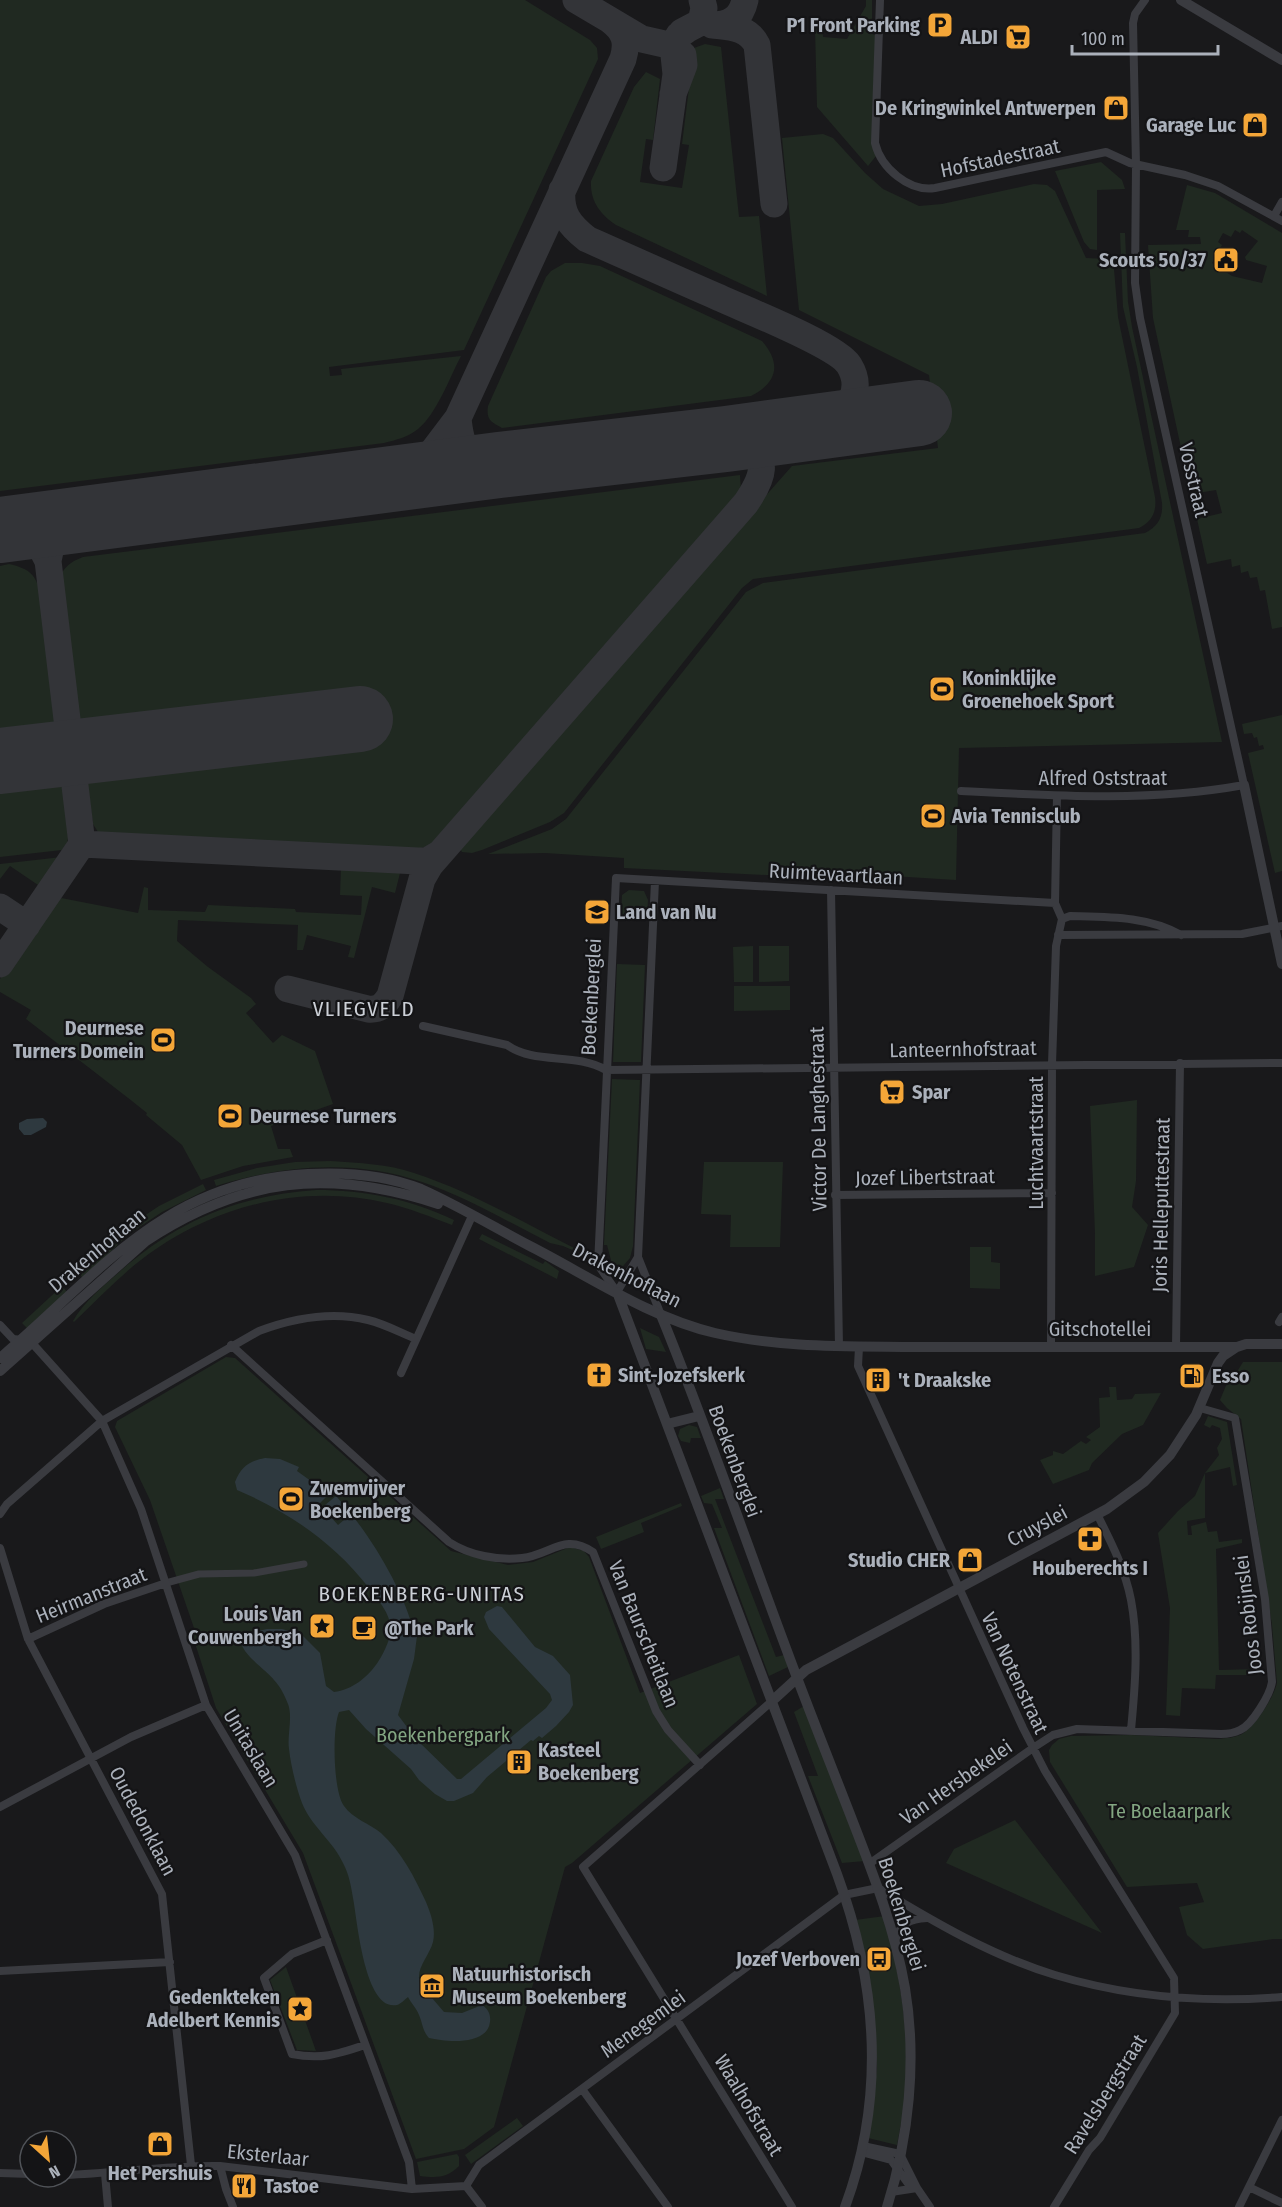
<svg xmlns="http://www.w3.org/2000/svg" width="1282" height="2207" font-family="'Fira Sans Condensed',sans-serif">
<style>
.green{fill:#202921;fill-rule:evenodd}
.water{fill:#2e393f}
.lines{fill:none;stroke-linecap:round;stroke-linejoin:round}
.taxiway{stroke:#333438;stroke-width:27}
.runway{stroke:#333438;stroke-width:66}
.pedestrian{stroke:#3a3b40;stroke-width:7}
.minor{stroke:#3a3b40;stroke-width:8}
.tertiary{stroke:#3a3b40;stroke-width:10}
.labels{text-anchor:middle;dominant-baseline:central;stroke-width:4.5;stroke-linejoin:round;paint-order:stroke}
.poi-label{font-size:20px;font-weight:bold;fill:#abb1bb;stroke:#141416;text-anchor:start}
.street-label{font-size:20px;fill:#abb1bb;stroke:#141416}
.park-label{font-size:20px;fill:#83a682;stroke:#141416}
.neighbourhood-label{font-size:21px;letter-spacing:1.5px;fill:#ccd0d7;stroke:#141416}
</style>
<rect width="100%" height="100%" fill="#19191b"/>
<path class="green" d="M0,0h525l65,40 7,8 1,11 -134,291 -135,17 1,9 12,-1 -1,-6 120,-13c-11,21 -25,59 -43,73 -10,8 -22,11 -34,14l-384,48z
M866,0h6v34l3,1 1,121 -8,10 -51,-59 -2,-80 7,-1 1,11 24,2 19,-33z
M705,44l16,3 18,170 20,-1 8,80 -151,-71c-16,-11 -26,-24 -25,-44l43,-94 12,-15 14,7 -7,61 -7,-1 -6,43 42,6 7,-43 -7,-1 12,-96z
M823,134l10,4 32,35 18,16 36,17 23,-2 92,-20 13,1 8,6 31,67 21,1 7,10 4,48 37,180c2,14 -3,25 -16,31l-386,51 -11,9 -178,225 -14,9 -68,28 -10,3 -10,-1 -2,-3 2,-8 330,-375 146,-18 -9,-73 -130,-65 -17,-172z
M1101,162l21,18 3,9 -28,1v60l-7,-1 -6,-7 -29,-71z
M1187,185l28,8 67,40v394l-10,2 -7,-39 -5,1 -3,-14 -7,1 -2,-7 -7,2 -1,-8 -8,2 -1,-8 -24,5 -10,-45 25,-6 -6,-23 -25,4 -38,-176 -5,-73 53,-1 -1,-7h-12l1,-7h-13zM1235,230l5,3 2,-3 16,11 -13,16 1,3 21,6 -5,17 -30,-7 -20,-13 10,-18 -4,-3 5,-9 8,4z
M1120,233h5l3,69 4,25 90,415 -263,6 -3,132 -128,-8 -1,6 -203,-10v-10l-79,-5 -57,1 64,-25 14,-10 180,-227 17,-9 382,-50c13,-7 18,-15 17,-30l-25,-136 -14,-60z
M565,263h17l18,3 162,75c20,23 15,42 -11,55l-249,32c-11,-6 -16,-8 -14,-22l58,-129 5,-6z
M740,475l1,17 -4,7 -300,342c-10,6 -19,9 -30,9l-299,-12 -10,-6 -5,-8 -34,-245c5,-12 11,-17 24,-22z
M9,564c18,4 26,9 31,27l30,237 -3,16 -5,6 -62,7v-291z
M1282,715v156l-7,2 -27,-120 16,-4 -1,-4 -4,1 -2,-9 -3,1 -2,-5 -8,1 -2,-10z
M62,857l-21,30 -31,-21 -10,13v-15z
M341,867l60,2 -6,24 -23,-6 -18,71 -6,-1 3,-11 -44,-11 -4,15h-6l1,-25 -120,-5 -1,21 31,26 43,31 5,6 -10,9 27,30 9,-8 33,16 18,53 -62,22 7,23h12l3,8 -50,9 -42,14 -19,-35 -36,-30 1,-2 -15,-12 -106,-82 5,-9 -31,-18v-13l56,-82 82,16 6,-26 4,1v22l57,2 3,-7 87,4 1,3 65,3 1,-19 -22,-1z
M629,890l15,1 4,9 -1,16 -26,-1 1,-20z
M753,946v36h-19l-1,-35z
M759,946h30v35l-30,1z
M617,964l28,1 -4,97h-28z
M734,986h56v24l-56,1z
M612,1079l28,1 -7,166 -3,12 -7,8 -11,-2 -5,-19h-3z
M1137,1100l-1,81 -4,26 16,18 -14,42 -39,9v-42l-5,-128z
M331,1161c28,2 57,3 83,12 58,19 110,50 164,77l-1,2 -14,-6 -13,-3c-42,-21 -83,-46 -128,-61 -67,-23 -139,-17 -206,4l-2,-6 43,-12 38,-6z
M704,1162h79l-3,85h-50l1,-32 -30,-1z
M203,1184l3,6 -44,22 -33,22 -46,44 -5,-5 45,-43 36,-24z
M316,1190c49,0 94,9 138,30l-2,5c-21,-8 -43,-17 -65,-22 -80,-19 -163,0 -231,46 -30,20 -56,48 -82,73l-1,-1c11,-19 28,-33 44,-47 60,-53 119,-78 199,-84z
M482,1234l61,30 2,-3 14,10 -2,8 -78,-40z
M970,1247h21v15l9,1v26l-30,-1z
M62,1286l5,6 -40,36 -5,-5z
M640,1328l19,9 7,15 -20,-3z
M226,1357l9,1 216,193 57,14 25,-3 37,-15 14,4 5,6 51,136 99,-38 18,49 -185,159 -7,4 -71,260 -30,22 -48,10 -113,-306 -87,-145 -24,-74 2,-6 -44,-128 -35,-73 2,-6z
M1243,1362h39v577h-9l-70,10 -16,-14 -8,-28 25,-5 -7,-19 -70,4 -77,-125 -1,-12 3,-5 7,-6 12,-3 60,-1 87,4c8,-1 17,-1 24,-5 13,-7 32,-37 35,-51l-5,-58 -31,-206 -14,-11 -7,-8 10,-24 5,-1z
M1109,1387h7l1,13 15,-1 3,-5 26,-1 -18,32 -21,9 -30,29 -3,7 -36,14 -13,-24 13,-5v-4l10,3 18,-13 5,3 5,-4 -5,-3 14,-10 -1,-29 11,-1z
M1208,1416l19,6 10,63 -4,1 -3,-19 -25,6v45l-18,3 1,14h4l-1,-9 15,-4 2,10 9,-1 2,11 23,-3v4l-26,6 3,121 40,-1v6h-43l-1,14 -33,-1 -2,28 -14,-1 4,-107 -12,-75 20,-22 17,-15 10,-23 14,-18 -2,-7 5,-9 -2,-11 -8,-3 -2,3 -6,-3z
M689,1425l8,2 4,11h-10l-1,5 -9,-2 -3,-5 2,-7z
M720,1488l4,11h-9l61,158 8,-2 4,12 -19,9 -55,-148h8l-10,-24 -8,-1 -3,-7z
M681,1503l1,3 -41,17 3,9 -43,17 -5,-12z
M804,1706l61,155 -23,2 -34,-87h10l-24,-64z
M1015,1820l87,113 -156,-70 8,-14z
M885,1916c14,58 26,118 20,178 -1,17 -5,34 -8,51l-29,-7 9,-70 -2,-32 -20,-116z
M286,1967l30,84 -19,-1 -27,-70z
M517,2118l6,8 -52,38 -6,-9z
M457,2154l2,3v9c-12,12 -22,12 -39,10l-3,-14z"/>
<path class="water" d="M43,1118l4,4 -1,5 -15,8h-7l-5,-6v-6l8,-4z
M265,1458l15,1 19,8 -2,4 32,23 -10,10 19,21 13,-11c24,29 55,82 63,119l3,3 -3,23 -16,56 18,24 41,40h4l85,-71 6,-8 -2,-6 -61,-65 -5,-12 2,-5 11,-6 5,1 33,40 18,9 17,19 3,30 -4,7 -13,14 -14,12 -3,-2 -6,5 -2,-1 -44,37 -14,16 -19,8h-7l-12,-7 -16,-14 -8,-11 -45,-40 -17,-19 -10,2c-7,17 -6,79 5,94 9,13 25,17 37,27 20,18 34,45 45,69 5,12 10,27 7,40 -4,15 -18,26 -13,42l24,28 18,1 20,-8c6,4 9,9 8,17 -3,24 -44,20 -61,16 -7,-8 -6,-14 -10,-23 -2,-6 -8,-12 -11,-18 -3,2 -7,7 -11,8 -33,7 -40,-88 -44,-107 -2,-12 -4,-24 -10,-35 -10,-22 -32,-37 -41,-60 -6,-16 -11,-37 -13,-54 -2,-14 4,-32 -1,-45 -3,-8 -8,-18 -14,-24 -8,-11 -40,-30 -32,-45l25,-6h15l19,5 19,19 6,33 8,6c18,-2 34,-15 44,-30 5,-7 14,-26 13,-34 -1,-14 -13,-29 -22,-40 -35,-45 -80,-76 -132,-98l-2,-8c6,-15 14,-21 30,-24z
M336,1496l13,15 -10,9 -14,-15z"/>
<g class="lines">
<path class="taxiway" d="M576,0l66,39 31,7 10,9 1,10 -11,29
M712,25c18,0 29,-7 33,-25
M713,25c17,2 35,2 44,20l17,159
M682,32l19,-10 3,-14 -2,-8
M663,168l13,-94 -3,-28 6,-11 6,-4
M562,190c-2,23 7,35 25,49 45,20 89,40 133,59 26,12 116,47 129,67 16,26 -2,45 -22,60
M458,418c3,32 9,41 41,47
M379,482l24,-11 27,-16 28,-37 165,-359c5,-17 2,-27 -12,-38
M0,531c28,0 36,5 48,30
M82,844l336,17h9l12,-7
M0,907l27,18
M0,964l82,-120 -34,-283c4,-26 14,-34 39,-41
M288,989l80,20c11,1 16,-3 22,-13l32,-117 8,-14 316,-362c17,-25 25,-44 -3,-64h-17"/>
<path class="runway" d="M0,530l499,-65 227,-26 193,-26
M0,761l360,-42"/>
<path class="pedestrian" d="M166,1583l33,-9 55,-1 50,-9"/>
<path class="minor" d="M880,0l-5,143c6,25 34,49 60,45l171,-36 24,11 55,12 33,11 64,35
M1274,216l8,-14
M961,791c94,5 190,11 283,-6l-104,-467 -5,-35 1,-118 -3,-142 2,-9 10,-14
M655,881l-17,376 23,58
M831,890l8,456
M1062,919l8,-3c38,1 78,0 111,19
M1058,935l184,-1 40,-8
M423,1026l84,19c28,20 68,7 99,25l676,-7
M835,1195l217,-2
M638,1257l-21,35 -19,-27 18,-387 439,25
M1279,1322l3,-5
M0,1325l13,14 9,1
M32,1343l70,78 39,88 65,196 89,150 114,307 3,27
M231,1345l218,197c20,13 49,19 73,16 29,-3 42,-26 71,-6l63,159 12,19 32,35
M859,1347l-1,19 165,362 22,43 129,207 1,35 -75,125 -11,12 -35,57
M1051,1347l1,-283 4,-118 6,-27 -7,-16 2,-107
M1176,1347l4,-284
M401,1373l71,-157
M0,1514l7,-10 95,-83 157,-90c35,-13 72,-20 109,-11 17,4 33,13 48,19
M1097,1514c14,28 28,55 34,86 8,42 4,88 0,130
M0,1548l28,91 134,255 29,271
M28,1639l76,-35 62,-21
M771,1702l-188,165 209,340
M0,1807l131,-70 75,-32
M869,1864l164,-116 20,-13 24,-6 144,5c6,0 13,-1 19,-4 12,-5 30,-35 32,-48l-7,-83 -30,-181 -35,-10
M327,1940l-35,14 -28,24 28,76c29,6 46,0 73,-9
M895,1941c5,-18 15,-22 32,-23
M0,1971l170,-9
M582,2089l86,118
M863,2146l37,8 17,34 13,19
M861,2152l30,8 18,25 6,3
M220,2166l6,23 7,18
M0,2173l30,1
M105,2174l3,33
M66,2175c52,-2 103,-10 154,-9l192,23 54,-3
M466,2186l13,-21 365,-270 34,-7c56,34 114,68 177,87 73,22 151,28 227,22
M466,2186l16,21
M1249,2187l33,16
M891,2192l26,-4
M1239,2207l43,-87"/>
<path class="tertiary" d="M1181,0l101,60
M1244,785l38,179
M617,1292l220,582c40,109 49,223 8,333
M661,1315c45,110 84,224 126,336 21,57 44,114 66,171 21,54 42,108 52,166 12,72 4,150 -18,219
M0,1358c100,-85 165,-177 308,-184 37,-2 78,1 113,15 36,16 71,37 107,56 59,30 122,73 187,88 66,15 133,13 200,14 108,1 215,0 322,0l9,-3h36
M0,1371l146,-130c95,-63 183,-73 292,-37
M667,1424l32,-8
M771,1702l35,-32 301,-161 37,-27 26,-27 26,-40 22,-52 5,-7 12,-8"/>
</g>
<defs>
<g id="parking-square" transform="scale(1.35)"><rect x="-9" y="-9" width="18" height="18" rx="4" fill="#f4a638" stroke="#141416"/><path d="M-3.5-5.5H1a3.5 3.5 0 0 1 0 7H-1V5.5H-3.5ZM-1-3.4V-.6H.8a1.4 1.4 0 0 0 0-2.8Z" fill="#111"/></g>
<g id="supermarket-square" transform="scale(1.35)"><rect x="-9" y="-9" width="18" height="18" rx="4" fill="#f4a638" stroke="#141416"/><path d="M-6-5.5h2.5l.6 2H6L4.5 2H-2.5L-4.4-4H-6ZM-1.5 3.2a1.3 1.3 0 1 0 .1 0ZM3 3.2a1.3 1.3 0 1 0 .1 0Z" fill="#111"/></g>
<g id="shop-square" transform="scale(1.35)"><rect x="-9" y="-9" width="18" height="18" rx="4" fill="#f4a638" stroke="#141416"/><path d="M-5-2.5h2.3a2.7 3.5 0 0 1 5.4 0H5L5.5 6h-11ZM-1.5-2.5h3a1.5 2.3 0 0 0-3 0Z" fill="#111"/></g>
<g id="civic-square" transform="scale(1.35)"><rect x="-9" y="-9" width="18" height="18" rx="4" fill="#f4a638" stroke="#141416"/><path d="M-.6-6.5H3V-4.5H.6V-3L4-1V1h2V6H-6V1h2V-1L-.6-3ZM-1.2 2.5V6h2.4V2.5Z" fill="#111"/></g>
<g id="stadium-square" transform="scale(1.35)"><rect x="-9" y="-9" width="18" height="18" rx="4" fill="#f4a638" stroke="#141416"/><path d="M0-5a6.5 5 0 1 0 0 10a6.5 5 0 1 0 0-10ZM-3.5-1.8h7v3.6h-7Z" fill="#111"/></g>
<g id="school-square" transform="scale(1.35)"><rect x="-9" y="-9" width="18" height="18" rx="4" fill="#f4a638" stroke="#141416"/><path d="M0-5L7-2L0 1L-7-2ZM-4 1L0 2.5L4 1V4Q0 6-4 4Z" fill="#111"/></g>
<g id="church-square" transform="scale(1.35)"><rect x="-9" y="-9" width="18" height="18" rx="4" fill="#f4a638" stroke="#141416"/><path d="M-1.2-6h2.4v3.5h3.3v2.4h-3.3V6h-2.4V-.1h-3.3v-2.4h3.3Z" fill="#111"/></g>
<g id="fuel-square" transform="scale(1.35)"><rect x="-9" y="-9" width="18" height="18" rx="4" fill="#f4a638" stroke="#141416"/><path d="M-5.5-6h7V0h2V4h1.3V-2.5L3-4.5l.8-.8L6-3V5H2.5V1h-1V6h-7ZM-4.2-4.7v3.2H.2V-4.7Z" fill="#111"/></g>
<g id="building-square" transform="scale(1.35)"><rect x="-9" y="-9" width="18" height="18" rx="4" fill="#f4a638" stroke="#141416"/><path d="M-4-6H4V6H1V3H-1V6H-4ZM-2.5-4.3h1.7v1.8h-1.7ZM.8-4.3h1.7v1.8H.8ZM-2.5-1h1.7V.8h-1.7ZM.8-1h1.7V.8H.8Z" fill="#111"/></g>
<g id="pharmacy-square" transform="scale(1.35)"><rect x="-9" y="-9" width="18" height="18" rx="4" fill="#f4a638" stroke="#141416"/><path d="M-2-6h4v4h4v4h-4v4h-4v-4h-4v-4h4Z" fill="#111"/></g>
<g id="sight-square" transform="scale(1.35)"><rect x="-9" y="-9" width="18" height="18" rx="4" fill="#f4a638" stroke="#141416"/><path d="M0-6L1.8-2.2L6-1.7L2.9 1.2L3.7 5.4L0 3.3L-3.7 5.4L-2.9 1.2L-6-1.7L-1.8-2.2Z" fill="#111"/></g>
<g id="cafe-square" transform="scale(1.35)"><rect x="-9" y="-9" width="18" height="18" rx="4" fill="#f4a638" stroke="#141416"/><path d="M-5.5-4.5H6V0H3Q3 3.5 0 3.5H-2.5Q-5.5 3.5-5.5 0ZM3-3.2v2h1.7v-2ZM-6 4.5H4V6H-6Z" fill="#111"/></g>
<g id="bus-square" transform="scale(1.35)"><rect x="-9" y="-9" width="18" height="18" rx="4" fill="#f4a638" stroke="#141416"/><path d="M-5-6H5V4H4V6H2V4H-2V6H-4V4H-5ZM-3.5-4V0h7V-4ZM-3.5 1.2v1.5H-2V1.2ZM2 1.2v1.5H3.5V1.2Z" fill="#111"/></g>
<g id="museum-square" transform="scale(1.35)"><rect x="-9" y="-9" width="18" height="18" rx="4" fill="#f4a638" stroke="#141416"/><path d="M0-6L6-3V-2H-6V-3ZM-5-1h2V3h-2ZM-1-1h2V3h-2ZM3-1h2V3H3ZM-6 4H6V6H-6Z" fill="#111"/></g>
<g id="restaurant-square" transform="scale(1.35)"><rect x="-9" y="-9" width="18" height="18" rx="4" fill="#f4a638" stroke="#141416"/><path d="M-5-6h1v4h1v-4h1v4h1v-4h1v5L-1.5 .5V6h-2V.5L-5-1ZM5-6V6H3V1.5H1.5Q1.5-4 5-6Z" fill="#111"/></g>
</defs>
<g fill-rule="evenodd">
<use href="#parking-square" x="940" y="25"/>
<use href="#supermarket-square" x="1018" y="37"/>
<use href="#shop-square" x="1116" y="108"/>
<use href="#shop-square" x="1255" y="125"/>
<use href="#civic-square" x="1226" y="260"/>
<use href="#stadium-square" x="942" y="689"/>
<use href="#stadium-square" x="933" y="816"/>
<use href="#school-square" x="597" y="912"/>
<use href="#stadium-square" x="163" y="1040"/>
<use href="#supermarket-square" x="892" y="1092"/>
<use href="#stadium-square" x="230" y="1116"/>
<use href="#church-square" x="599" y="1375"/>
<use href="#fuel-square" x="1192" y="1376"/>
<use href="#building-square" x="878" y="1380"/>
<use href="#stadium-square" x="291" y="1499"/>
<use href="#pharmacy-square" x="1090" y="1539"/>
<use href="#shop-square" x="970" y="1560"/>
<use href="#sight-square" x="322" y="1626"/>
<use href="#cafe-square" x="364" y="1628"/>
<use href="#building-square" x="519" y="1762"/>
<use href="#bus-square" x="879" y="1959"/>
<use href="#museum-square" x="432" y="1986"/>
<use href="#sight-square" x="300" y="2009"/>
<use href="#shop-square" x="160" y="2144"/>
<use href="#restaurant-square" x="244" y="2186"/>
</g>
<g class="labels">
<g class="poi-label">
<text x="920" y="25" text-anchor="end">P1 Front Parking</text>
<text x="998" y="37" text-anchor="end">ALDI</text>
<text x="1096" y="108" text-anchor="end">De Kringwinkel Antwerpen</text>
<text x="1236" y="125" text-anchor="end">Garage Luc</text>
<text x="1206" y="260" text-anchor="end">Scouts 50/37</text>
<text x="962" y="678">Koninklijke<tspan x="962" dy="23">Groenehoek Sport</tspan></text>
<text x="952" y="816">Avia Tennisclub</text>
<text x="616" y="912">Land van Nu</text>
<text x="144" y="1028" text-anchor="end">Deurnese<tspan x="144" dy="23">Turners Domein</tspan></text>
<text x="912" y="1092">Spar</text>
<text x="250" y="1116">Deurnese Turners</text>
<text x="618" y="1375">Sint-Jozefskerk</text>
<text x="1212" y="1376">Esso</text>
<text x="898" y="1380">'t Draakske</text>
<text x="310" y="1488">Zwemvijver<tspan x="310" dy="23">Boekenberg</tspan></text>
<text x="950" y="1560" text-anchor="end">Studio CHER</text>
<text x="1090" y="1568" text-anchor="middle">Houberechts I</text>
<text x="302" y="1614" text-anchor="end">Louis Van<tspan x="302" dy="23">Couwenbergh</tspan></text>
<text x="384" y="1628">@The Park</text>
<text x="538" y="1750">Kasteel<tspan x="538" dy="23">Boekenberg</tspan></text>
<text x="860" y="1959" text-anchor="end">Jozef Verboven</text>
<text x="452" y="1974">Natuurhistorisch<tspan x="452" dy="23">Museum Boekenberg</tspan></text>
<text x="280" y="1997" text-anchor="end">Gedenkteken<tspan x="280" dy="23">Adelbert Kennis</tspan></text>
<text x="160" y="2173" text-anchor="middle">Het Pershuis</text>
<text x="264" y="2186">Tastoe</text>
</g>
<g class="street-label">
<text transform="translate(1000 158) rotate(-12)">Hofstadestraat</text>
<text transform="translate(1194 480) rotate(77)">Vosstraat</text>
<text x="1103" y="778">Alfred Oststraat</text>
<text transform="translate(836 874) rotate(3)">Ruimtevaartlaan</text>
<text transform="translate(591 997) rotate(-87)">Boekenberglei</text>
<text transform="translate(963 1049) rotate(-1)">Lanteernhofstraat</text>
<text transform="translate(818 1119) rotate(-91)">Victor De Langhestraat</text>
<text transform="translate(1036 1143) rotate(-90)">Luchtvaartstraat</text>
<text transform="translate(925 1177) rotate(-1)">Jozef Libertstraat</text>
<text transform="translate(1161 1205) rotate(-89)">Joris Helleputtestraat</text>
<text transform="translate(97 1250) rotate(-40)">Drakenhoflaan</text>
<text transform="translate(627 1275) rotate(27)">Drakenhoflaan</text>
<text x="1100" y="1329">Gitschotellei</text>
<text transform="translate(735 1461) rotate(70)">Boekenberglei</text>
<text transform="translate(1037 1526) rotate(-28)">Cruyslei</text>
<text transform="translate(91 1595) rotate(-22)">Heirmanstraat</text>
<text transform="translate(1248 1615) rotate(-97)">Joos Robijnslei</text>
<text transform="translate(644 1634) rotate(68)">Van Baurscheitlaan</text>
<text transform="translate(1015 1673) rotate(65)">Van Notenstraat</text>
<text transform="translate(251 1748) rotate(59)">Unitaslaan</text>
<text transform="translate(956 1782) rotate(-35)">Van Hersbekelei</text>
<text transform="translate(143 1821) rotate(62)">Oudedonklaan</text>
<text transform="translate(902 1914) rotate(73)">Boekenberglei</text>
<text transform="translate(643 2024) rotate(-36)">Menegemlei</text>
<text transform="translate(1105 2094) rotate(-58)">Ravelsbergstraat</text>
<text transform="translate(749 2105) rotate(59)">Waalhofstraat</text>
<text transform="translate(268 2155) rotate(6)">Eksterlaar</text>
</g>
<g class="park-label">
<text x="443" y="1735">Boekenbergpark</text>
<text x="1169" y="1811">Te Boelaarpark</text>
</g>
<g class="neighbourhood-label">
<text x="364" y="1009">VLIEGVELD</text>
<text x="422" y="1594">BOEKENBERG-UNITAS</text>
</g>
</g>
<g transform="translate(48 2159) rotate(153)"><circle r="28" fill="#141416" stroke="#505358" stroke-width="1.5"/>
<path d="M0-4.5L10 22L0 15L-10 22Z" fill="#f4a638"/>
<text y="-9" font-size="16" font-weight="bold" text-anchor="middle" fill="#abb1bb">N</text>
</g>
<path d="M1072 45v9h146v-9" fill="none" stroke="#abb1bb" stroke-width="3"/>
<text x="1081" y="45" font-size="18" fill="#abb1bb" stroke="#141416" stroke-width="4.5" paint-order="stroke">100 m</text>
</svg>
